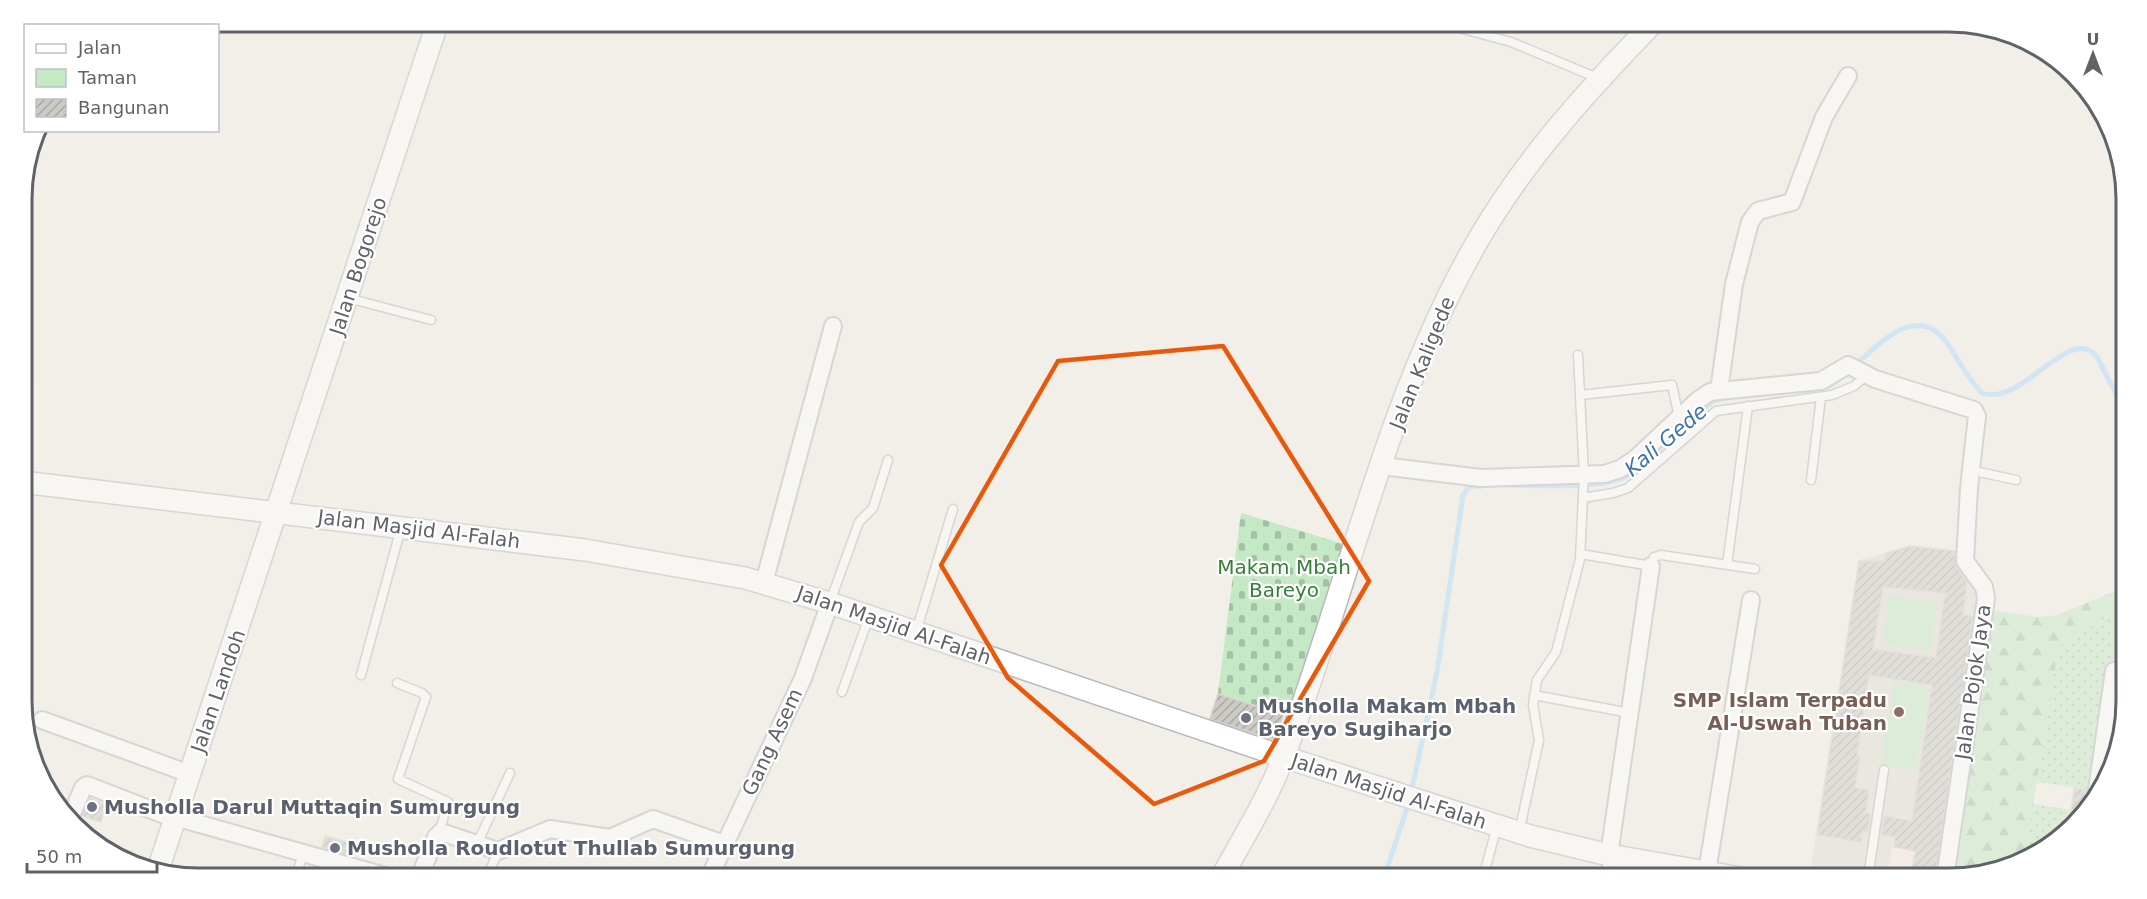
<svg xmlns="http://www.w3.org/2000/svg" width="2147" height="899" font-family="'DejaVu Sans',sans-serif">
<style>
.education{fill:#e1ded6}
.medical{fill:#fce8e6}
.grass{fill:url(#grass-dots)}
.forest{fill:url(#forest-firs)}
.cemetery{fill:url(#cemetery-stones)}
.park{fill:#c5e8c5}
.lines{fill:none;stroke-linecap:round;stroke-linejoin:round}
.stream{stroke:#aadaff;stroke-width:5}
.building{fill:url(#building-hatch);stroke:#d6d1c6;stroke-width:1.5;fill-rule:evenodd}
.service-casing{stroke:#b5b8bc;stroke-width:11}
.minor-casing{stroke:#b5b8bc;stroke-width:20}
.tertiary-casing{stroke:#b5b8bc;stroke-width:24}
.service{stroke:#fff;stroke-width:8}
.minor{stroke:#fff;stroke-width:16}
.tertiary{stroke:#fff;stroke-width:21}
.marked{fill:none;stroke:#e8590c;stroke-width:4.5;stroke-linejoin:round}
.education-dot{fill:#8d6e63;stroke:#fff;stroke-width:2}
.worship-dot{fill:#6b7280;stroke:#fff;stroke-width:2}
.labels{text-anchor:middle;dominant-baseline:central;stroke-width:4.5;stroke-linejoin:round;paint-order:stroke}
.street-label{font-size:20px;fill:#5f6368;stroke:#fff}
.park-label{font-size:20px;fill:#348238;stroke:#fff}
.education-label{font-size:20px;font-weight:bold;fill:#785e54;stroke:#fff;text-anchor:end}
.worship-label{font-size:20px;font-weight:bold;fill:#5b616d;stroke:#fff;text-anchor:start}
.water-label{font-size:21px;font-style:italic;fill:#4174aa;stroke:#fff}
.rim{fill:none;stroke:#5f6368;stroke-width:3}
</style>
<defs>
<pattern id="grass-dots" width="8" height="8" patternUnits="userSpaceOnUse" patternTransform="scale(1.5)"><rect width="8" height="8" fill="#c5e8c5"/><path d="M2 2h.1M6 6h.1" fill="none" stroke="#a3c0a4" stroke-width="1.8" stroke-linecap="round"/></pattern>
<pattern id="forest-firs" width="22" height="20" patternUnits="userSpaceOnUse" patternTransform="scale(1.5)"><rect width="22" height="20" fill="#c5e8c5"/><path d="M5 1l3.5 6h-7zM16 11l3.5 6h-7z" fill="#a3c0a4"/></pattern>
<pattern id="cemetery-stones" width="16" height="16" patternUnits="userSpaceOnUse" patternTransform="scale(1.5)"><rect width="16" height="16" fill="#c5e8c5"/><path d="M2 7V4a2 2 0 0 1 4 0v3zM10 15v-3a2 2 0 0 1 4 0v3z" fill="#a3c0a4"/></pattern>
<pattern id="building-hatch" width="6" height="6" patternUnits="userSpaceOnUse" patternTransform="scale(1.5)"><rect width="6" height="6" fill="#cccac5"/><path d="M-1 1l2-2M0 6l6-6M5 7l2-2" fill="none" stroke="#a9a8a4"/></pattern>
</defs>
<rect width="100%" height="100%" fill="#f1efe8"/>
<path class="education" d="M1910,546l49,5 -1,16 22,24 -35,234 -48,-7 -10,60h-78l50,-318z
M1612,865l78,13h-80z"/>
<path class="medical" d="M1897,817l48,8 -7,53h-51z"/>
<path class="grass" d="M2126,605v96l-10,-1 -13,85 -13,22 2,-17 -55,-8 22,-136z
M2033,804l52,8 -38,36 -22,8z"/>
<path class="forest" d="M2126,587v18l-67,41 -34,210 -65,22h-9l40,-268 46,7 17,-1z"/>
<path class="cemetery" d="M1241,513l106,32 -58,171 -71,-23z"/>
<path class="park" d="M1889,595l49,8 -8,48 -48,-7z
M1894,682l35,5 -13,83 -35,-5z"/>
<g class="lines">
<path class="stream" d="M1855,366c24,-23 63,-64 92,-23 11,16 21,36 35,50 40,15 88,-71 115,-36l28,54
M1803,391l27,-5 19,-13
M1694,415l19,-14 12,-3
M1509,485c35,0 94,6 124,-12 16,-11 30,-28 43,-42
M1411,793l26,-121 26,-177 6,-9h13
M1384,878l25,-76"/>
</g>
<path class="building" d="M1910,546l45,5 1,16 11,14 -4,34 10,1 -38,262h-24l4,-27 -21,-4 1,-10 -14,-2 3,-19 28,5 20,-136 -63,-10 -12,80 3,1 -5,32 14,2 -4,23 6,1 -3,18 -6,-1 -1,11 -44,-7 42,-274h25l2,-8zM1883,587l62,6 -9,65 -63,-9z
M1218,694l65,21 -8,25 -65,-21z
M2074,788l12,2 -1,22 -14,-2z
M90,798l16,6 -5,18 -19,-6z
M325,836l25,7 -4,11 -24,-7z"/>
<g class="lines">
<g class="service-casing">
<path id="service" d="M1463,29l48,13 89,37
M348,298l83,22
M1580,395l92,-10 7,32
M1970,470l46,10
M1811,480l10,-83
M1583,498l30,-5 15,-5 88,-77 116,-16 22,-9 13,-11
M1581,554l70,12 3,-9 7,-2 94,14
M1727,565l21,-159
M830,602l29,-80 14,-14 15,-48
M916,632l37,-123
M361,675l40,-147
M397,683l25,10 4,4 -28,82 50,23 -9,31
M842,692l27,-75
M1534,695l96,18
M1519,833l20,-93 -6,-35 4,-25 19,-28 24,-93 4,-84 -6,-120
M477,844l33,-71
M295,878l9,-26
M487,878l11,-27
M1483,878l14,-52
M1605,878l4,-23
M1868,878l16,-108"/>
</g>
<g class="minor-casing">
<path id="minor" d="M1719,390l15,-106 16,-62 8,-11 34,-9 32,-85 24,-41
M1382,466l99,12 123,-4 16,-5 15,-10 63,-59 12,-8 111,-11 27,-16 27,14 99,31 3,6 -8,72 -4,73 19,26 2,11 -41,280
M764,583l69,-257
M42,720l148,54
M2096,797l18,-126
M175,817l217,61
M70,818l13,-30 4,-3 88,34
M1609,855l42,-289
M1707,872l44,-272
M419,878l17,-41 5,-5 57,19 52,-22 60,9 43,-19 71,25
M709,878l94,-200 27,-75"/>
</g>
<g class="tertiary-casing">
<path id="tertiary" d="M22,482l563,68 160,28 85,25 454,154 246,79 79,19 132,23
M158,870l280,-849
M1221,878c22,-40 47,-80 63,-122 63,-166 101,-351 189,-507 48,-86 114,-158 182,-228"/>
</g>
<use href="#service" class="service"/>
<use href="#minor" class="minor"/>
<use href="#tertiary" class="tertiary"/>
</g>
<path d="M0 0H2147V899H0ZM1223,346l146,235 -105,180 -110,43 -146,-126 -67,-113 117,-204z" fill="#f1efe8" fill-opacity=".55" fill-rule="evenodd"/>
<path class="marked" d="M1223,346l146,235 -105,180 -110,43 -146,-126 -67,-113 117,-204z"/>
<circle class="education-dot" cx="1899" cy="712" r="6"/>
<g class="worship-dot">
<circle cx="1246" cy="718" r="6"/>
<circle cx="92" cy="807" r="6"/>
<circle cx="335" cy="848" r="6"/>
</g>
<g class="labels">
<g class="street-label">
<text transform="translate(358 266) rotate(-72)">Jalan Bogorejo</text>
<text transform="translate(1422 363) rotate(-68)">Jalan Kaligede</text>
<text transform="translate(419 529) rotate(7)">Jalan Masjid Al-Falah</text>
<text transform="translate(894 625) rotate(19)">Jalan Masjid Al-Falah</text>
<text transform="translate(1973 682) rotate(-82)">Jalan Pojok Jaya</text>
<text transform="translate(218 691) rotate(-71)">Jalan Landoh</text>
<text transform="translate(772 742) rotate(-65)">Gang Asem</text>
<text transform="translate(1389 791) rotate(18)">Jalan Masjid Al-Falah</text>
</g>
<g class="park-label">
<text x="1284" y="567">Makam Mbah<tspan x="1284" dy="23">Bareyo</tspan></text>
</g>
<g class="education-label">
<text x="1887" y="700">SMP Islam Terpadu<tspan x="1887" dy="23">Al-Uswah Tuban</tspan></text>
</g>
<g class="worship-label">
<text x="1258" y="706">Musholla Makam Mbah<tspan x="1258" dy="23">Bareyo Sugiharjo</tspan></text>
<text x="104" y="807">Musholla Darul Muttaqin Sumurgung</text>
<text x="347" y="848">Musholla Roudlotut Thullab Sumurgung</text>
</g>
<g class="water-label">
<text transform="translate(1666 440) rotate(-40)">Kali Gede</text>
</g>
</g>
<path d="M0 0H2147V899H0ZM199 32H1949A167 167 0 0 1 2116 199V701A167 167 0 0 1 1949 868H199A167 167 0 0 1 32 701V199A167 167 0 0 1 199 32Z" fill="#fff" fill-rule="evenodd"/>
<path class="rim" d="M199 32H1949A167 167 0 0 1 2116 199V701A167 167 0 0 1 1949 868H199A167 167 0 0 1 32 701V199A167 167 0 0 1 199 32Z"/>
<rect x="24" y="24" width="195" height="108" fill="#ffffff" stroke="#bfc1c3" stroke-width="1.5"/>
<rect x="36" y="44" width="30" height="9" fill="#ffffff" stroke="#bfc1c3" stroke-width="1.5"/>
<text x="78" y="54" font-size="18" fill="#5f6368">Jalan</text>
<rect x="36" y="69" width="30" height="18" fill="#c5e8c5" stroke="#bfc1c3" stroke-width="1.5"/>
<text x="78" y="84" font-size="18" fill="#5f6368">Taman</text>
<rect x="36" y="99" width="30" height="18" fill="url(#building-hatch)" stroke="#bfc1c3" stroke-width="1.5"/>
<text x="78" y="114" font-size="18" fill="#5f6368">Bangunan</text>
<g transform="translate(2093 54)" stroke="#ffffff" stroke-width="4.5" paint-order="stroke">
<path d="M0-4.5L10 22L0 15L-10 22Z" fill="#5f6368"/>
<text y="-9" font-size="16" font-weight="bold" text-anchor="middle" fill="#5f6368">U</text>
</g>
<path d="M27 863v9h130v-9" fill="none" stroke="#5f6368" stroke-width="3"/>
<text x="36" y="863" font-size="18" fill="#5f6368" stroke="#ffffff" stroke-width="4.5" paint-order="stroke">50 m</text>
</svg>
